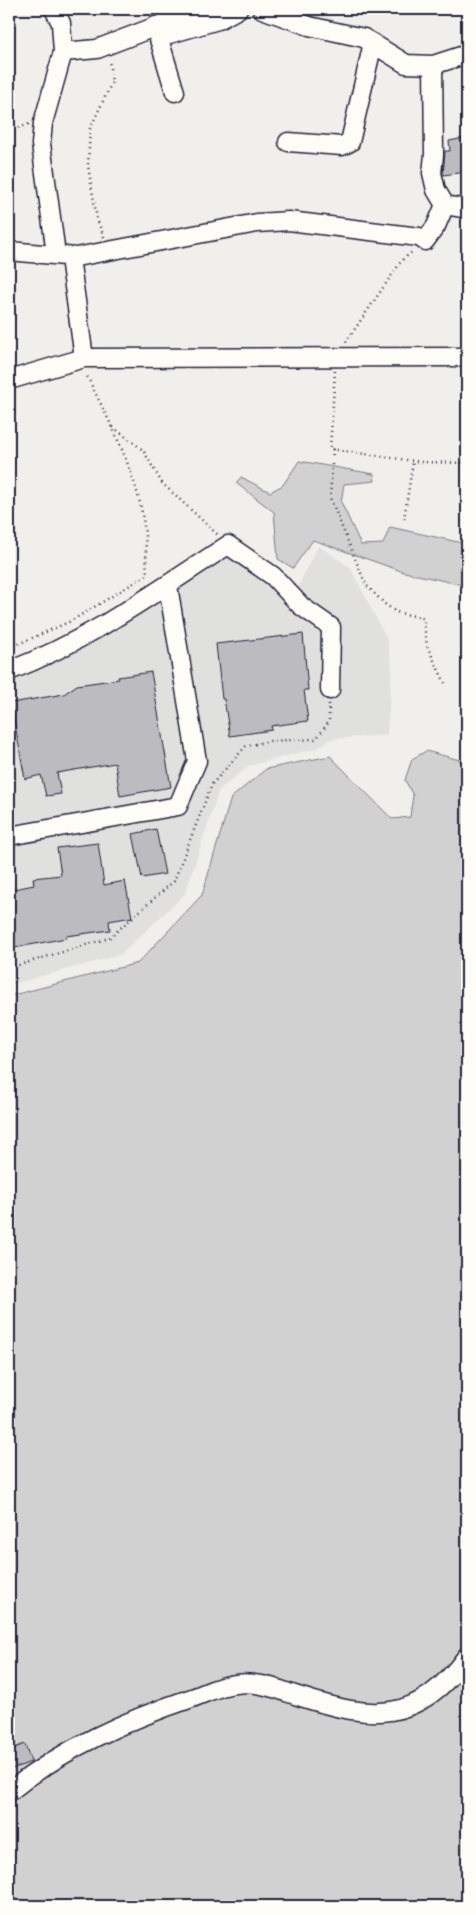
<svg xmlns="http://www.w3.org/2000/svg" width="476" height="1915" font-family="Sriracha,sans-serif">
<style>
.built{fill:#e0e0df}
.green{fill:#d2d1d1;stroke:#7a7a86}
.building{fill:#bcbcc0;stroke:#22223b}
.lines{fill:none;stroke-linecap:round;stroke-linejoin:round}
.minor-casing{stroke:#22223b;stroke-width:21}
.path{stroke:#22223b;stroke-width:2.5;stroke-dasharray:1 4;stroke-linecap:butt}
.minor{stroke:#fdfcf7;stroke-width:18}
</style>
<rect width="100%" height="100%" fill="#f0efec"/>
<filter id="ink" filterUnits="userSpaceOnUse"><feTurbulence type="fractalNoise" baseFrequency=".02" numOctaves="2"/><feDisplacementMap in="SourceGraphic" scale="10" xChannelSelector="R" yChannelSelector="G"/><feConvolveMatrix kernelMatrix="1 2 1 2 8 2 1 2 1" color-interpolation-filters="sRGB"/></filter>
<g filter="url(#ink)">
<path class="built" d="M318,546l32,21 37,73 5,25 -5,70 -57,4 -12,9 -69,18 -30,24 -34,104 -65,61 -111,30v-307l135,-69 84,-53h4l34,25 24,22z"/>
<path class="green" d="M299,461l75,13 1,7 -31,3 -3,18 20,43 22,-1 7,-17 77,17v42l-63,-14 -91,-32 -20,28 -15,-9 -4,-47 -38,-29 5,-6 29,15 13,-7z
M426,751l41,11v1144h-458v-910l129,-33 64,-68 29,-97 35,-29 64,-13 62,63 18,-2 3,-22 -8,-15 7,-21z"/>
<path class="building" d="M465,138l2,1v33l-24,3 2,-24h5l-1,-10z
M303,634l5,56h-4l4,31 -37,5 1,4 -42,6 -6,-37h-2l-6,-55z
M151,672l20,115 -51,9 -5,-33 -58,10 4,21 -15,2 -5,-21 -16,4 -14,-76 53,-9 13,-9 42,-6 -1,-2z
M156,829l9,45 -23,4 -9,-44z
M98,843l6,42 21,-4 7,36 -23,4 1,9 -44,6v2l-57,11v-59l25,-5 -1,-7 28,-3 -4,-27z
M25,1744l6,18 -22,8v-20z"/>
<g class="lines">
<g class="minor-casing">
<path id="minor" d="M54,9l7,14 2,29 -20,71 -2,21 15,110
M262,9l47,17 55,12 42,26 27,1 34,-11
M155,26l20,66
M159,37l59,-17 20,-11
M63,52l34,-3 94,-36 34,-4
M433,65l1,90 -2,18 4,17 9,15 22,4
M288,142l54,4 8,-4 23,-99
M9,251l67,6 181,-34 32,-2 130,16 6,4 11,-15 9,-21
M70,258l14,100
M9,380l75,-22 383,-1
M9,671c81,-31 148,-80 219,-126l45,31 28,30 30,21 -1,63
M9,836l169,-30 19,-45 -29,-175
M9,1792c54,-44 118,-72 183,-94 14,-5 29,-13 44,-14 22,-3 41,5 62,12 74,24 119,29 169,-40"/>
</g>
<path class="path" d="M9,131l20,-7
M465,224l2,66
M104,237l-7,-18 -9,-53 2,-37 22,-47 -3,-22
M346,342l56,-82 10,-8
M335,371l-5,78 91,13 46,1
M113,427l30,23 19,33 56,52
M333,449l-3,49 36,87 19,19 11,8 27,6 4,28 18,37
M404,519l9,-58
M9,648l62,-27 76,-46c-1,-17 -1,-34 -3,-50 -7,-53 -35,-104 -58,-151
M9,968l100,-30 65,-57 38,-97 34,-38 24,-5 46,-2 13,-17v-18"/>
<use href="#minor" class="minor"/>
</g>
</g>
<rect width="476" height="1915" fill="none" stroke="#fdfcf7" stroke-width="30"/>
<rect x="15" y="15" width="446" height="1885" fill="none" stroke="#22223b" stroke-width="2" filter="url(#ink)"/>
</svg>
